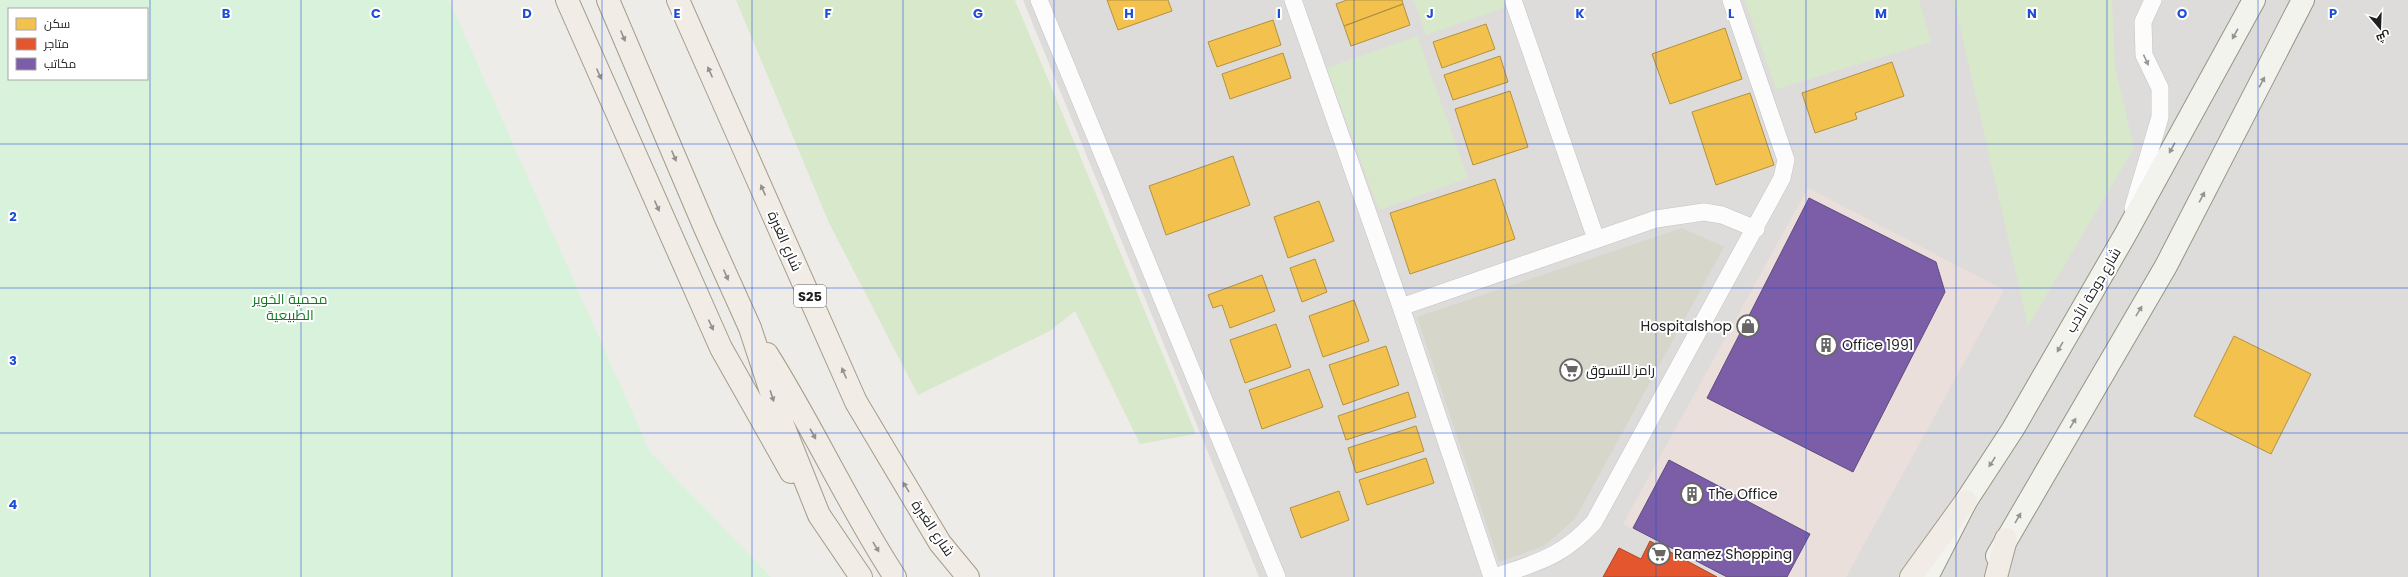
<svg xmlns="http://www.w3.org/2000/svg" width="2408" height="577" font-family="Poppins,Cairo,sans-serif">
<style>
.residential{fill:#dddcda}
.commercial{fill:#ebdfdc}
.construction{fill:#d6d6cb}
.grass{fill:#d8e8ca}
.park{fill:#d9f2db;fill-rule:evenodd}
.homes{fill:#f2c14e;stroke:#b39140}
.shops{fill:#e4572e;stroke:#a9462a}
.offices{fill:#7b5ea7;stroke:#604b7e}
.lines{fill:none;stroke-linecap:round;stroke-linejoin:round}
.street-casing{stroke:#c5c4c3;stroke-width:18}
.secondary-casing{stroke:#949682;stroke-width:24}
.primary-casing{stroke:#a39c87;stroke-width:24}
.street{stroke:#fcfcfc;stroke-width:17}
.secondary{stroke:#f2f3ec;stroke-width:22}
.primary{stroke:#f1ede6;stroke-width:22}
.oneway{fill:#949490}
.oneway2{fill:#93918d}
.oneway3{fill:#999}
.grid{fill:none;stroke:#1d4ed8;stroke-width:1;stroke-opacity:0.55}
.labels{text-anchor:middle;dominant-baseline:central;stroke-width:4;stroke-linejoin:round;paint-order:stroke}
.shield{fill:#fff;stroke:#636363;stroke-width:1}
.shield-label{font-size:13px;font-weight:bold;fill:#202020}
.street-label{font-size:14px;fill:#202020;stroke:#fff}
.park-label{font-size:14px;fill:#147725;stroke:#fff}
.poi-label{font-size:14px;fill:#202020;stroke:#fff;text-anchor:start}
.grid-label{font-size:13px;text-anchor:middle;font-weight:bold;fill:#1d4ed8;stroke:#fff;stroke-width:4;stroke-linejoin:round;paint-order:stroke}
</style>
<rect width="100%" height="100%" fill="#eeece9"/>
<path class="residential" d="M1023,0h1385v577h-1149z"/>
<path class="commercial" d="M1808,188l196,102 -158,287h-121l-102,-53z"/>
<path class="construction" d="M1682,228l42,19 -149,272 -31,27 -45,16 -82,-245z"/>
<path class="grass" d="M736,0h279l181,434 -56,10 -65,-133 -25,20 -132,64 -89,-172z
M1414,0h89l3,7 -80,28z
M1745,0h174l12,42 -155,47z
M1954,0h158l3,67 19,81 -106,178z
M1417,36l51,142 -89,32 -52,-142z"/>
<path class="park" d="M0,0h449l201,452 121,125h-771zM9,9h138v70h-138z"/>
<path class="homes" d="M1107,0h61l4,11 -54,19z
M1347,0h55l1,4 -59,22 -8,-22z
M1403,4l7,21 -59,21 -7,-20z
M1273,20l8,25 -64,22 -9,-25z
M1486,24l9,25 -53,19 -9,-26z
M1725,28l17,51 -72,25 -18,-50z
M1283,53l8,25 -61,21 -8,-25z
M1500,56l8,26 -55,18 -9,-25z
M1892,62l12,34 -49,17 2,6 -42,14 -13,-40z
M1510,91l18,56 -55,18 -18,-56z
M1750,93l24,72 -58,20 -24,-73z
M1233,156l17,49 -84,30 -17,-49z
M1495,179l20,60 -105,35 -20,-61z
M1319,201l15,40 -46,17 -14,-41z
M1315,259l12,33 -25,10 -12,-34z
M1262,275l13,36 -45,17 -8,-23 -9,3 -5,-13z
M1354,300l15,41 -46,16 -14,-41z
M1276,324l15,43 -46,16 -15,-43z
M2234,336l77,38 -40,80 -77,-38z
M1386,346l13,39 -56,20 -14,-40z
M1309,369l14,38 -61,22 -13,-39z
M1408,392l8,25 -70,23 -8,-24z
M1416,426l8,25 -68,22 -8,-25z
M1426,458l8,25 -67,22 -8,-25z
M1339,491l10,29 -48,18 -11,-30z"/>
<path class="shops" d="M1650,541l67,36h-114l16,-29 22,11z"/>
<path class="offices" d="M1809,198l127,64 9,30 -92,180 -146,-74z
M1669,460l141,74 -23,43h-60l-94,-49z"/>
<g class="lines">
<g class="street-casing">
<path id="street" d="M1039,0l238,577
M1293,0l108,307 91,270
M1513,0l83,239
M2133,208l27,-91v-29l-16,-33 -1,-33 10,-22
M1401,307l255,-88 48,-7 18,3 34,14
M1495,577c43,-15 67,-20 99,-55l188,-344 4,-18 -55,-160"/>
</g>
<g class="secondary-casing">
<path id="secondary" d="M1997,556l169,-290 137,-266
M1927,577l39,-76 47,-72 112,-194 129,-235"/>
</g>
<g class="primary-casing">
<path id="primary" d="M567,0l154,348 70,124
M608,0l97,228 45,100 27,82 42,105 42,62
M678,0l178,402 84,141 28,34
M767,354c46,73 81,151 128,223
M1911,577l55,-76
M1996,577l10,-38"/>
</g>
<use href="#street" class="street"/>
<use href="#secondary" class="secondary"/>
<use href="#primary" class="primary"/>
</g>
<defs><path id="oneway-solid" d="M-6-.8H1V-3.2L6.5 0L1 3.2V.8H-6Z"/></defs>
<g class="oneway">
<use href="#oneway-solid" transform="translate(2235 34) rotate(119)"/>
<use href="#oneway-solid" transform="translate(2262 82) rotate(-62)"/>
<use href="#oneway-solid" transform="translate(2172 148) rotate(119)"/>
<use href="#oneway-solid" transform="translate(2202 197) rotate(-62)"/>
<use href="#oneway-solid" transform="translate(2139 311) rotate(-59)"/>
<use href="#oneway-solid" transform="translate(2060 347) rotate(120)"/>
<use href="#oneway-solid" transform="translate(2073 423) rotate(-59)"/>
<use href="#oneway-solid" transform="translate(1992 462) rotate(123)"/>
<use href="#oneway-solid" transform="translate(2018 518) rotate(-60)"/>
</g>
<g class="oneway2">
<use href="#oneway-solid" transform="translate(623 36) rotate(67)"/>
<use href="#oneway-solid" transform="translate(710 72) rotate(-114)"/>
<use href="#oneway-solid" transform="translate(599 74) rotate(66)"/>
<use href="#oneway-solid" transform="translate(674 156) rotate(67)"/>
<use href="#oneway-solid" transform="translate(763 190) rotate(-114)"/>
<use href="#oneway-solid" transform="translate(657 206) rotate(66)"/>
<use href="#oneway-solid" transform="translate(726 275) rotate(66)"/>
<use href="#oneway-solid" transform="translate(711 325) rotate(65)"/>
<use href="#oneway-solid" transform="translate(844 373) rotate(-114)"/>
<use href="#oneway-solid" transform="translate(772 396) rotate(72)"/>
<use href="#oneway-solid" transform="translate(813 434) rotate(61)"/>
<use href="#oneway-solid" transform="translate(906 487) rotate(-121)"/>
<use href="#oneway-solid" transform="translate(876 547) rotate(59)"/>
</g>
<use class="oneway3" href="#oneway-solid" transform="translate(2146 60) rotate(65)"/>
<path class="grid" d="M150,0v577M301,0v577M452,0v577M602,0v577M752,0v577M903,0v577M1054,0v577M1204,0v577M1354,0v577M1505,0v577M1656,0v577M1806,0v577M1956,0v577M2107,0v577M2258,0v577M0,144h2408M0,288h2408M0,433h2408"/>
<defs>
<g id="shop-ring" transform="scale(1.15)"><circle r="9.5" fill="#fff" stroke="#686766" stroke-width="1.5"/><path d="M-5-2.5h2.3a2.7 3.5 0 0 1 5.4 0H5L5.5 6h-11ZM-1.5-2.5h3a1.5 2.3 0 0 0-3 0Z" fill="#686766"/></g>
<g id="building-ring" transform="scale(1.15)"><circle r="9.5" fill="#fff" stroke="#686766" stroke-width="1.5"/><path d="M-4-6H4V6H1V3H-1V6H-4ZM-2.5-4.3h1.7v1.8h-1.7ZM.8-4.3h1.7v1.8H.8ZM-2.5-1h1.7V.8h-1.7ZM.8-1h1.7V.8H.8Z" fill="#686766"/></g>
<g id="supermarket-ring" transform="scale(1.15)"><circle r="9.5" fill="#fff" stroke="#686766" stroke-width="1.5"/><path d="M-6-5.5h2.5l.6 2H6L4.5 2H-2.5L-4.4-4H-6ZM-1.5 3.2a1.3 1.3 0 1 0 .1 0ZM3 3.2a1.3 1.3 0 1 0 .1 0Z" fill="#686766"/></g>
</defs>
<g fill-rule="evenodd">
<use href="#shop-ring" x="1748" y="326"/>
<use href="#building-ring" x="1826" y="345"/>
<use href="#supermarket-ring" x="1571" y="370"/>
<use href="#building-ring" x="1692" y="494"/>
<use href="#supermarket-ring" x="1659" y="554"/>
</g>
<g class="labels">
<rect class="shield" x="794" y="285" width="32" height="22" rx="3"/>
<g class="shield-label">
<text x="810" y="296">S25</text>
</g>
<g class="street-label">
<text transform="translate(785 241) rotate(66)">شارع الغبرة</text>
<text transform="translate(2093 290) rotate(-60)">شارع دوحة الأدب</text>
<text transform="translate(933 528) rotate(56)">شارع الغبرة</text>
</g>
<g class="park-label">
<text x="290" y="299">محمية الخوير<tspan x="290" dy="16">الطبيعية</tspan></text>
</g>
<g class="poi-label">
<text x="1732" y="326" text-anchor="end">Hospitalshop</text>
<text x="1842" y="345">Office 1991</text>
<text x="1586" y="370">رامز للتسوق</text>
<text x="1708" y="494">The Office</text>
<text x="1674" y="554">Ramez Shopping</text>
</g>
</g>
<g class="grid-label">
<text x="226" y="18">B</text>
<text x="376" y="18">C</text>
<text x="527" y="18">D</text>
<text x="677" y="18">E</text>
<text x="828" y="18">F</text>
<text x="978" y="18">G</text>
<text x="1129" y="18">H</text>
<text x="1279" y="18">I</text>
<text x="1430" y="18">J</text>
<text x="1580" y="18">K</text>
<text x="1731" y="18">L</text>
<text x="1881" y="18">M</text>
<text x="2032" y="18">N</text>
<text x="2182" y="18">O</text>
<text x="2333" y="18">P</text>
<text x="13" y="221">2</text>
<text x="13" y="365">3</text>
<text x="13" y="509">4</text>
</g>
<rect x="8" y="8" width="140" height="72" fill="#ffffff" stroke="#a6a6a6"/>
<rect x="16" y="18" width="20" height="12" fill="#f2c14e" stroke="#a6a6a6"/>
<text x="44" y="28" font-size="12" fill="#202020">سكن</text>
<rect x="16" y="38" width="20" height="12" fill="#e4572e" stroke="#a6a6a6"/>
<text x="44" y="48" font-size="12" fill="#202020">متاجر</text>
<rect x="16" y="58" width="20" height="12" fill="#7b5ea7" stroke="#a6a6a6"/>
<text x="44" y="68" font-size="12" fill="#202020">مكاتب</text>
<g transform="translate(2380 28) rotate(161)" stroke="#ffffff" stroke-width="3" paint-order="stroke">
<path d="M0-3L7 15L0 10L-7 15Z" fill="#202020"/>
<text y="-6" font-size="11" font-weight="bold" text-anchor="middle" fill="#202020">ش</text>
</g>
</svg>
